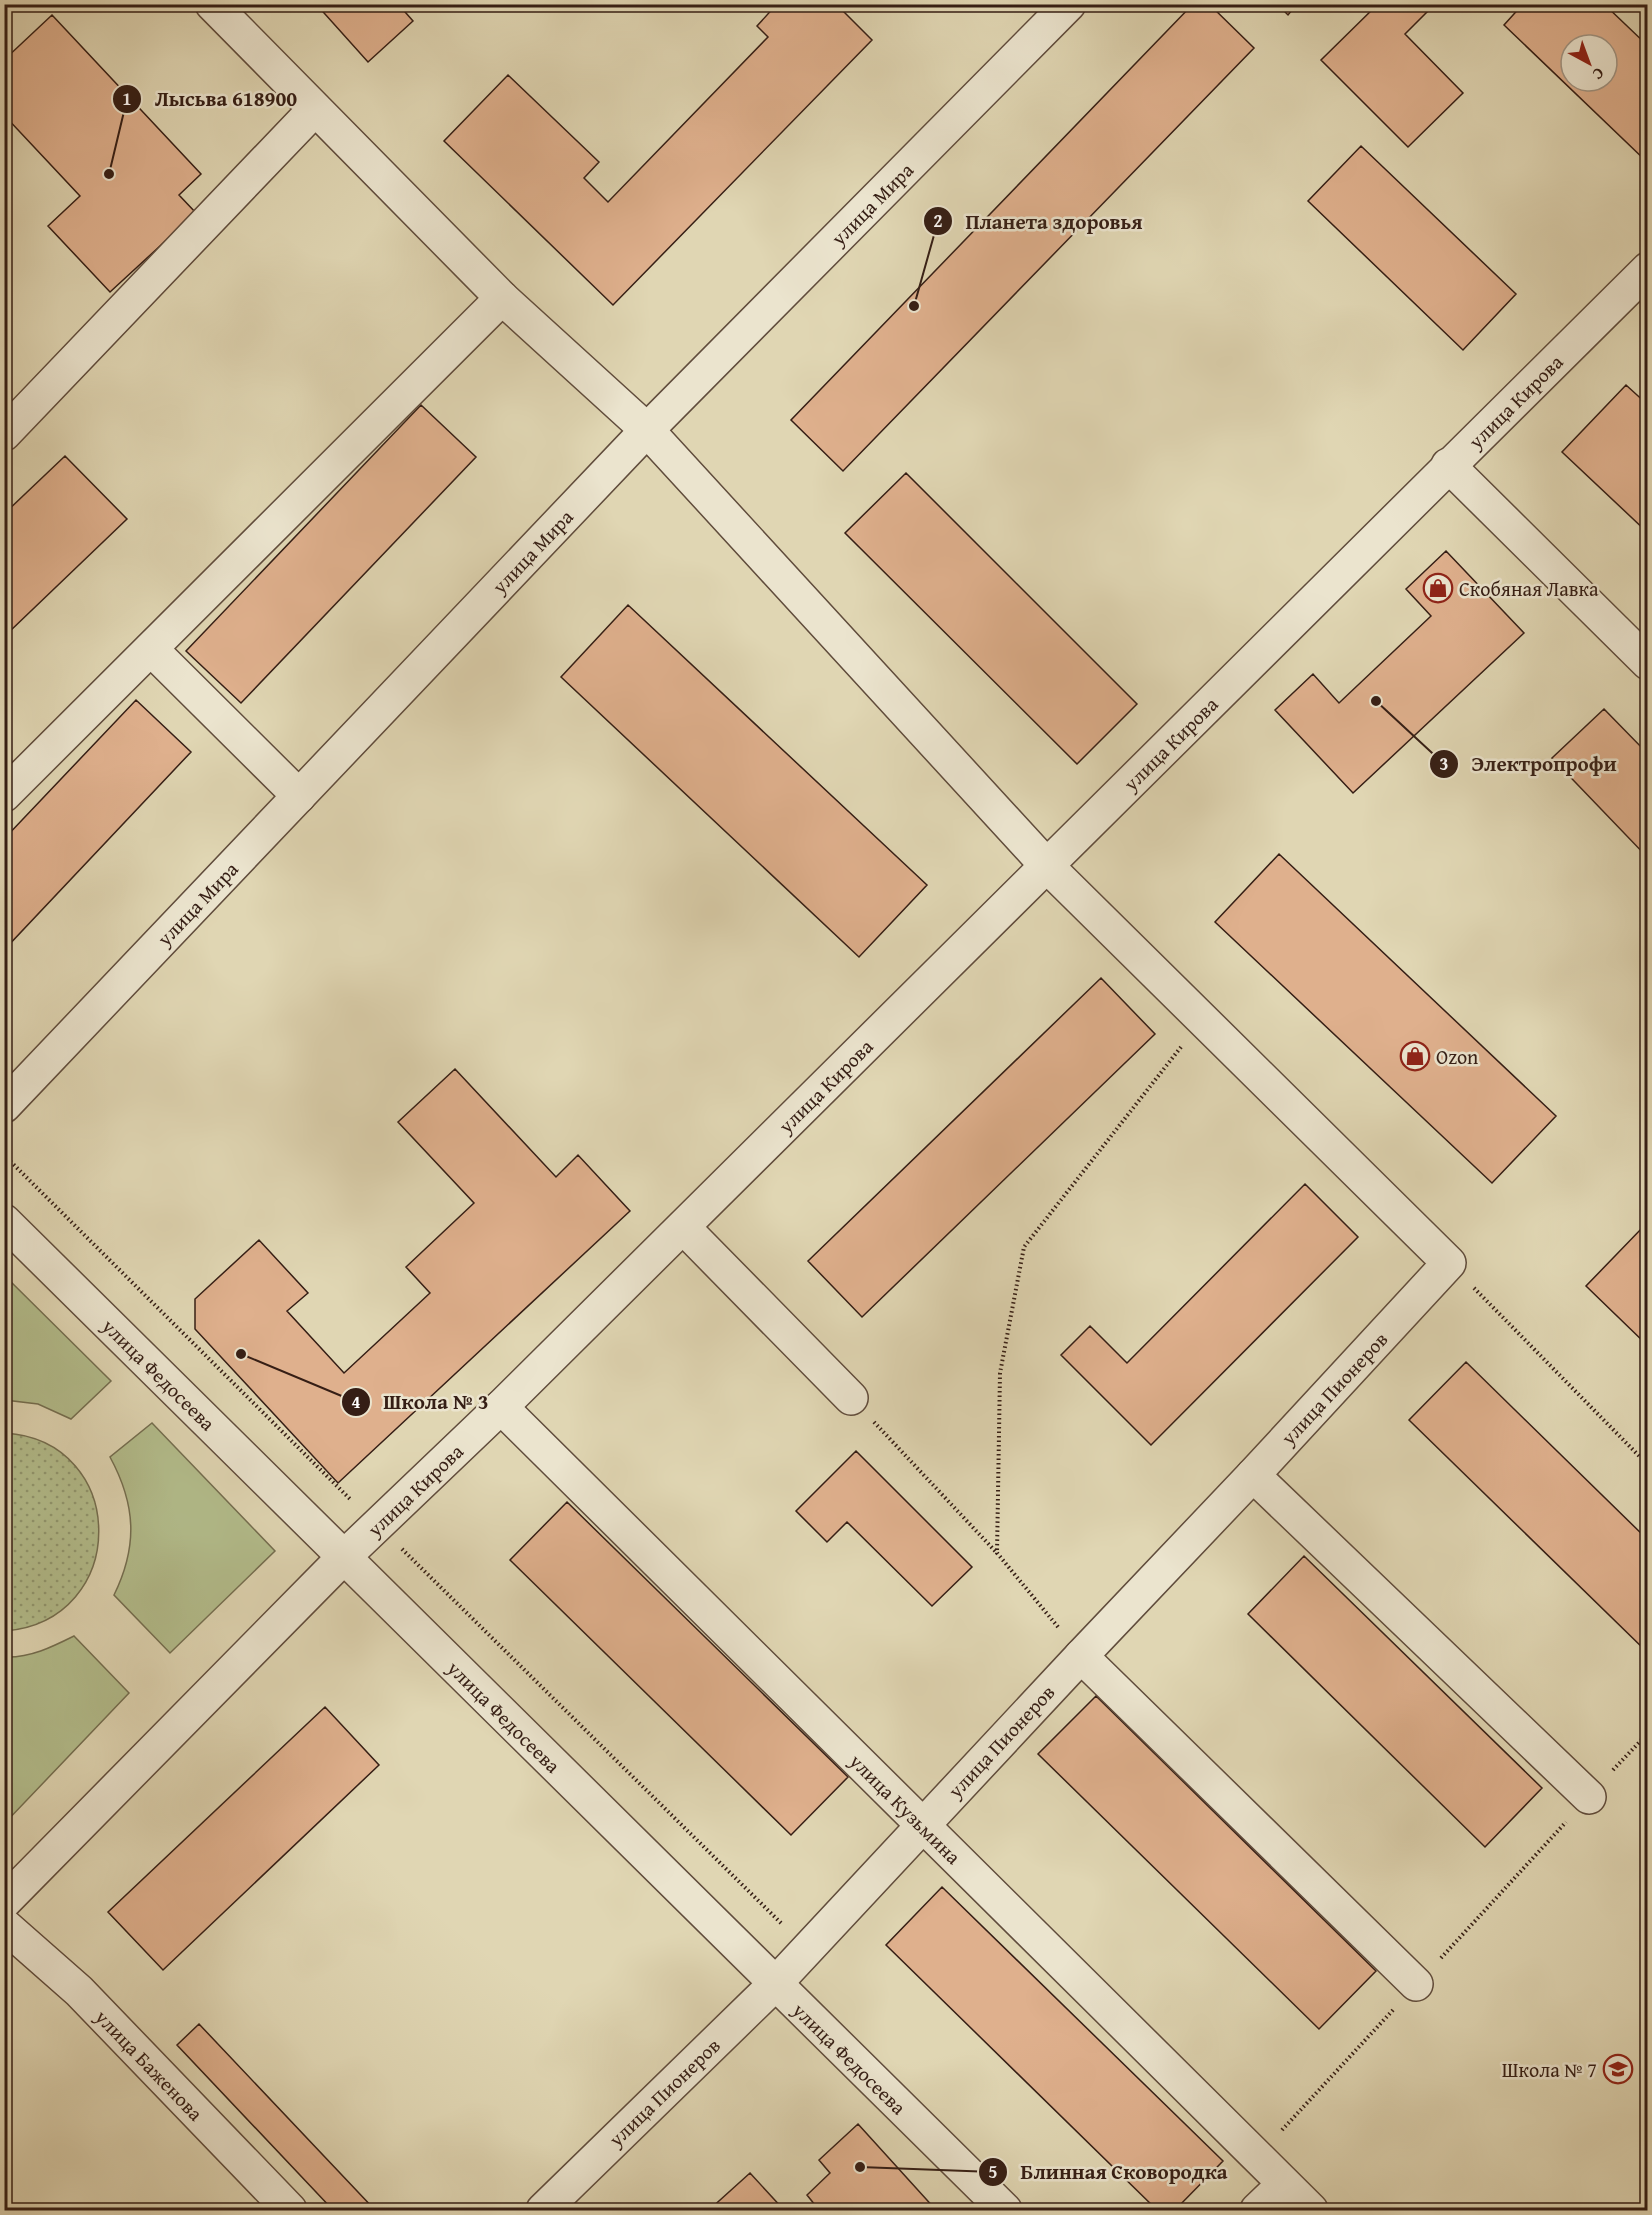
<svg xmlns="http://www.w3.org/2000/svg" width="1652" height="2215" font-family="'Gentium Book Plus',serif">
<style>
.grass{fill:#b3bd8c;stroke:#746e50;stroke-width:1.5}
.park{fill:url(#park-dots);stroke:#746e50;stroke-width:1.5}
.building{fill:#dfb08d;stroke:#351e15;stroke-width:1.5;fill-rule:evenodd}
.lines{fill:none;stroke-linecap:round;stroke-linejoin:round}
.minor-casing{stroke:#604c3c;stroke-width:36}
.path{stroke:#351e15;stroke-width:4;stroke-dasharray:1.5 3;stroke-linecap:butt}
.minor{stroke:#ebe4ce;stroke-width:33}
.labels{text-anchor:middle;dominant-baseline:central;stroke-width:5;stroke-linejoin:round;paint-order:stroke}
.street-label{font-size:20px;fill:#351e15;stroke:#ebe4ce}
.poi-label{font-size:20px;fill:#351e15;stroke:#ebe4ce;text-anchor:start}
.leader{fill:none;stroke:#351e15;stroke-width:2}
.callout-dot{fill:#351e15;stroke:#ebe4ce;stroke-width:2}
.mark-label{font-size:18px;text-anchor:middle;font-weight:bold;fill:#fff}
.callout-label{font-size:21px;text-anchor:middle;font-weight:bold;fill:#351e15;stroke:#ebe4ce;stroke-width:5;stroke-linejoin:round;paint-order:stroke}
</style>
<defs>
<pattern id="park-dots" width="8" height="8" patternUnits="userSpaceOnUse" patternTransform="scale(1.5)"><rect width="8" height="8" fill="#b3bd8c"/><path d="M2 2h.1M6 6h.1" fill="none" stroke="#929971" stroke-width="1.8" stroke-linecap="round"/></pattern>
</defs>
<rect width="100%" height="100%" fill="#e0d6b3"/>
<filter id="stains"><feTurbulence type="fractalNoise" baseFrequency=".00333" numOctaves="4"/><feColorMatrix values="0 0 0 0 .2 0 0 0 0 .09 0 0 0 0 .02 0 0 0 .5 -.17"/></filter>
<radialGradient id="worn" r=".72"><stop offset=".6" stop-color="#630" stop-opacity="0"/><stop offset="1" stop-color="#630" stop-opacity=".3"/></radialGradient>
<path class="grass" d="M5,1276l106,105 -40,38 -33,-15 -33,-4z
M152,1423l123,128 -105,102 -56,-58c24,-49 22,-90 -4,-138z
M74,1636l55,57 -124,130v-166c25,1 47,-10 69,-21z"/>
<path class="park" d="M5,1433c125,8 125,188 0,198z"/>
<path class="building" d="M316,4h82l15,17 -45,41z
M777,4h59l36,36 -259,265 -169,-164 64,-66 91,87 -15,16 24,24 160,-165 -11,-11z
M1193,4h16l45,44 -411,423 -52,-51z
M1277,4h20l-9,11z
M1378,4h57l-30,30 58,59 -55,54 -87,-87z
M1523,4h81l44,42 -1,116 -143,-137zM1571,45h36v36h-36z
M52,15l149,159 -22,21 17,18 -86,79 -62,-66 32,-30 -76,-81v-55z
M1361,146l155,148 -53,56 -155,-149z
M1626,385l22,20v128l-86,-81z
M421,405l55,52 -235,246 -55,-52z
M65,456l62,63 -118,113 -5,-4v-114z
M906,473l231,231 -60,60 -232,-231z
M1446,551l78,82 -171,160 -78,-83 38,-36 26,29 92,-87 -25,-27z
M628,605l299,280 -68,72 -298,-280z
M136,700l55,52 -187,198v-111z
M1604,709l44,45v104l-96,-100z
M1279,854l277,262 -64,67 -277,-261z
M1101,978l54,56 -293,283 -54,-56z
M455,1069l101,108 22,-22 52,56 -292,272 -143,-154v-30l64,-59 49,53 -21,18 57,62 86,-80 -24,-26 68,-64 -76,-81z
M1305,1184l53,53 -207,208 -90,-90 29,-29 37,37z
M1643,1227l5,5v114l-62,-60z
M1466,1362l182,178 -1,112 -238,-232z
M856,1451l116,116 -40,39 -85,-84 -20,20 -31,-31z
M567,1502l281,275 -57,58 -281,-275z
M1304,1556l238,232 -57,59 -237,-233z
M1096,1696l280,275 -57,58 -281,-275z
M325,1707l54,58 -216,205 -55,-58z
M942,1887l281,274 -48,49h-18l-271,-265z
M199,2024l176,186h-42l-156,-165z
M858,2124l78,86h-127l6,-5 -8,-10 23,-22 -11,-13z
M750,2173l34,37h-75z"/>
<g class="lines">
<g class="minor-casing">
<g id="minor">
<path d="M212,4l290,294 145,132 400,436 402,397 -196,212 -172,181 -307,329 -231,225"/>
<path d="M4,434l311,-325"/>
<path d="M1448,465l200,198"/>
<path d="M151,649l148,147"/>
<path d="M4,795l498,-497"/>
<path id="s1" d="M4,1106l643,-676 422,-426"/>
<path id="s2" d="M4,1221c335,329 666,662 1001,989"/>
<path d="M683,1227l168,171"/>
<path id="s3" d="M501,1407l810,803"/>
<path d="M1253,1475l336,322"/>
<path d="M1081,1656l335,328"/>
<path id="s4" d="M4,1902l341,-346 156,-149 1147,-1138"/>
<path id="s5" d="M4,1925l75,66 211,219"/>
<path d="M1257,2210l27,-26"/>
</g>
</g>
<path class="path" d="M4,1155l347,345
M1474,1288l174,177
M874,1422l122,130
M402,1549l381,376
M1058,1627l-61,-74 3,-180 24,-126 157,-200
M1613,1770l35,-37
M1441,1958l125,-136
M1282,2130l111,-120"/>
<use href="#minor" class="minor"/>
</g>
<defs>
<g id="shop-ring" transform="scale(1.5)"><circle r="9.5" fill="#ebe4ce" stroke="#8f2418" stroke-width="1.5"/><path d="M-5-2.5h2.3a2.7 3.5 0 0 1 5.4 0H5L5.5 6h-11ZM-1.5-2.5h3a1.5 2.3 0 0 0-3 0Z" fill="#8f2418"/></g>
<g id="school-ring" transform="scale(1.5)"><circle r="9.5" fill="#ebe4ce" stroke="#8f2418" stroke-width="1.5"/><path d="M0-5L7-2L0 1L-7-2ZM-4 1L0 2.5L4 1V4Q0 6-4 4Z" fill="#8f2418"/></g>
</defs>
<g fill-rule="evenodd">
<use href="#shop-ring" x="1438" y="588"/>
<use href="#shop-ring" x="1415" y="1056"/>
<use href="#school-ring" x="1618" y="2069"/>
</g>
<g class="labels">
<g class="street-label">
<text stroke="none"><textPath href="#s1" startOffset="1252">улица Мира</textPath></text>
<text stroke="none"><textPath href="#s4" startOffset="2130">улица Кирова</textPath></text>
<text stroke="none"><textPath href="#s1" startOffset="766">улица Мира</textPath></text>
<text stroke="none"><textPath href="#s4" startOffset="1644">улица Кирова</textPath></text>
<text stroke="none"><textPath href="#s1" startOffset="280">улица Мира</textPath></text>
<text stroke="none"><textPath href="#s4" startOffset="1158">улица Кирова</textPath></text>
<text stroke="none"><textPath href="#s2" startOffset="218">улица Федосеева</textPath></text>
<text transform="translate(1334 1388) rotate(-47)">улица Пионеров</text>
<text stroke="none"><textPath href="#s4" startOffset="582">улица Кирова</textPath></text>
<text stroke="none"><textPath href="#s2" startOffset="704">улица Федосеева</textPath></text>
<text transform="translate(1001 1741) rotate(-47)">улица Пионеров</text>
<text stroke="none"><textPath href="#s3" startOffset="570">улица Кузьмина</textPath></text>
<text stroke="none"><textPath href="#s2" startOffset="1190">улица Федосеева</textPath></text>
<text stroke="none"><textPath href="#s5" startOffset="202">улица Баженова</textPath></text>
<text transform="translate(664 2092) rotate(-44)">улица Пионеров</text>
</g>
<g class="poi-label">
<text x="1459" y="588">Скобяная Лавка</text>
<text x="1436" y="1056">Ozon</text>
<text x="1597" y="2069" text-anchor="end">Школа № 7</text>
</g>
</g>
<path class="leader" d="M109 174L127 99M914 306L938 221M1376 701L1444 764M241 1354L356 1402M860 2167L993 2172"/>
<g class="callout-dot">
<circle cx="109" cy="174" r="6"/>
<circle cx="914" cy="306" r="6"/>
<circle cx="1376" cy="701" r="6"/>
<circle cx="241" cy="1354" r="6"/>
<circle cx="860" cy="2167" r="6"/>
<circle cx="127" cy="99" r="15"/>
<circle cx="938" cy="221" r="15"/>
<circle cx="1444" cy="764" r="15"/>
<circle cx="356" cy="1402" r="15"/>
<circle cx="993" cy="2172" r="15"/>
</g>
<g class="mark-label">
<text x="127" y="105">1</text>
<text x="938" y="227">2</text>
<text x="1444" y="770">3</text>
<text x="356" y="1408">4</text>
<text x="993" y="2178">5</text>
</g>
<g class="callout-label">
<text x="226" y="106">Лысьва 618900</text>
<text x="1054" y="229">Планета здоровья</text>
<text x="1544" y="771">Электропрофи</text>
<text x="436" y="1409">Школа № 3</text>
<text x="1124" y="2179">Блинная Сковородка</text>
</g>
<rect width="1652" height="2215" fill="none" stroke="#e0d6b3" stroke-width="24"/>
<rect x="6" y="6" width="1640" height="2203" fill="none" stroke="#351e15" stroke-width="3"/>
<rect x="12" y="12" width="1628" height="2191" fill="none" stroke="#351e15" stroke-width="1.5"/>
<g transform="translate(1589 63) rotate(139)"><circle r="28" fill="#ebe4ce" stroke="#a29584" stroke-width="1.5"/>
<path d="M0-4.5L10 22L0 15L-10 22Z" fill="#8f2418"/>
<text y="-9" font-size="16" font-weight="bold" text-anchor="middle" fill="#351e15">С</text>
</g>
<rect width="100%" height="100%" filter="url(#stains)"/>
<rect width="100%" height="100%" fill="url(#worn)"/>
</svg>
